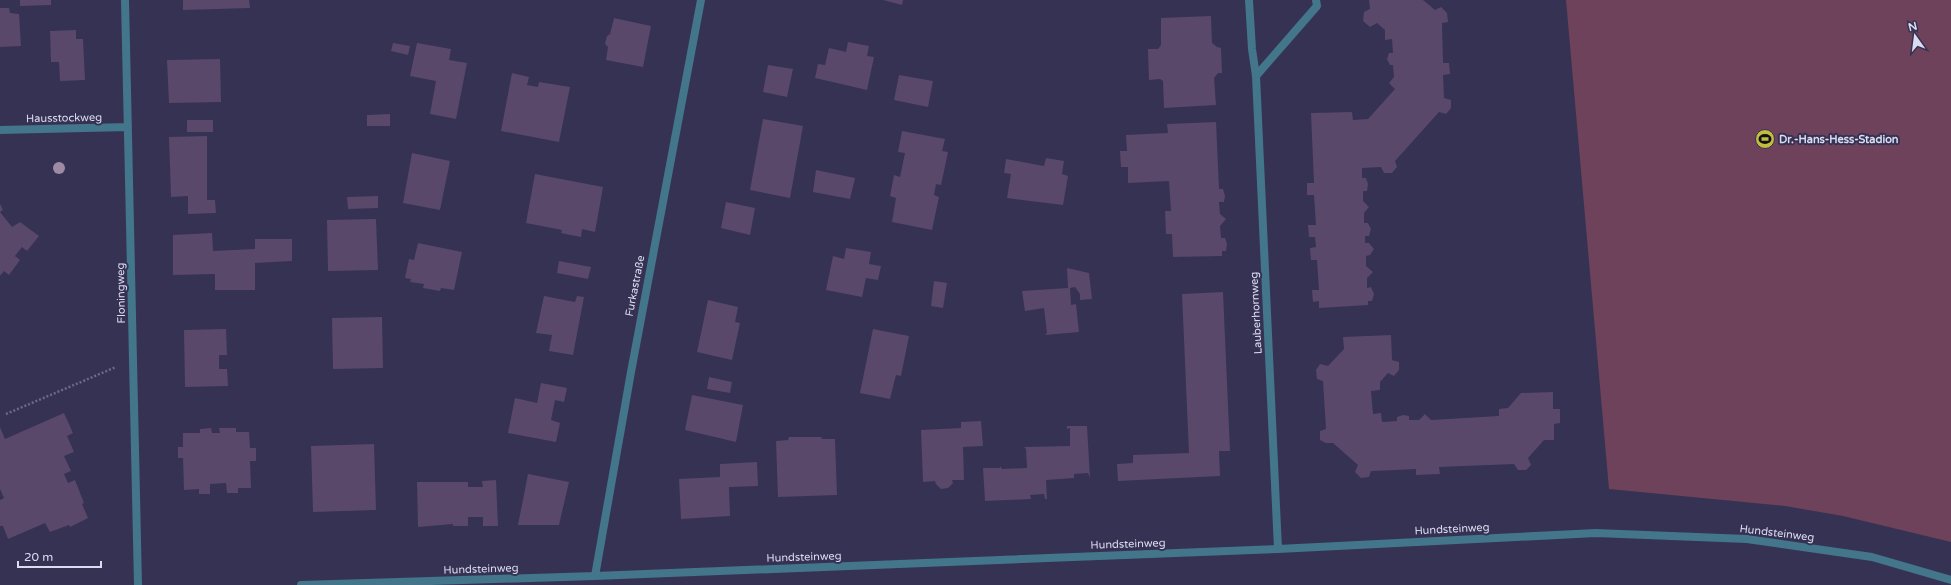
<svg xmlns="http://www.w3.org/2000/svg" width="1951" height="585" font-family="'Varela Round',sans-serif">
<style>
.green{fill:#6e425a}
.building{fill:#594869}
.lines{fill:none;stroke-linecap:round;stroke-linejoin:round}
.path{stroke:#6c6a87;stroke-width:2.5;stroke-dasharray:2 2;stroke-linecap:butt}
.street{stroke:#43758b;stroke-width:8}
.tree{fill:#9e8aa2}
.labels{text-anchor:middle;dominant-baseline:central;stroke-width:4;stroke-linejoin:round;paint-order:stroke}
.street-label{font-size:11px;fill:#dcdcf1;stroke:#353253}
.poi-label{font-size:11px;font-weight:bold;fill:#dcdcf1;stroke:#353253;text-anchor:start}
</style>
<rect width="100%" height="100%" fill="#353253"/>
<path class="green" d="M1566,0h385v542l-108,-26 -58,-10 -176,-17z"/>
<path class="building" d="M20,0h31v5l-31,1z
M183,0h66l1,8 -67,2z
M883,0h20l-1,5z
M1369,0h54l12,10 6,-3 6,6 1,9 -6,1 1,40h6l1,11 -7,1 1,23 7,2v8l-5,6 -7,-2 -44,49 2,6 -5,6h-8l-3,-6 -19,1v10h4l2,6 -1,7h-4v10l6,6 -5,6v10h4l3,6 -2,7h-4v7h4l5,6 -4,6 -4,1v10l7,6 -6,6v10l4,-1 3,7 -2,7h-4v4l-49,3v-7l-6,1 -1,-12h7l-2,-30h-6l-1,-12 6,-1 -1,-10h-6l-1,-12h8l-2,-30h-7v-12h7l-3,-70 41,-1 1,8 15,-1 27,-30 -6,-6 5,-6 -1,-12h-3l-3,-6 2,-6h4l-1,-14 -7,1v-10l-8,-7 -7,4 -7,-6 1,-9 6,-3z
M0,8h9l1,5 9,1 2,32 -21,1z
M1211,16l1,27 5,4 4,1 1,25h-4l-4,5 2,27 -52,3 -1,-27 -3,-2 -11,1 -1,-31h10l3,-4v-27z
M614,18l37,8 -8,41 -37,-7 2,-13 -3,-3 2,-8 3,-2z
M76,30v9h7l2,41 -25,1 -1,-19h-8l-1,-31z
M848,42l21,4 -2,10 7,1 -7,33 -52,-12 3,-14 7,1 4,-17 17,4z
M393,43l17,3 -2,9 -17,-4z
M417,43l34,6 -2,11 18,3 -11,56 -26,-5 6,-33 -26,-5z
M220,59l1,43 -52,1 -2,-43z
M768,65l25,4 -6,28 -24,-5z
M512,73l17,4 -2,8 11,2 1,-5 31,5 -11,55 -58,-11z
M899,75l34,6 -5,26 -34,-7z
M390,114v12h-23v-11z
M763,119l40,7 -13,72 -40,-8z
M187,120h26v12h-26z
M1216,122l3,67h4l2,7 -1,6h-5l1,12 6,5 -6,7 1,12h4l2,6 -1,7h-4v5l-49,1 -1,-23h-6l-1,-23h6l-2,-30 -41,2v-16h-7l-1,-16h7l-1,-16 42,-2 -1,-9z
M902,131l43,8 -3,12 6,1 -7,33 -5,-1 -2,11 5,2 -7,33 -40,-8 4,-24 -6,-2 4,-21 6,2 5,-24 -7,-1z
M207,136v64h8l1,13 -28,1v-18l-17,1 -2,-60z
M412,153l38,8 -10,49 -37,-7z
M1046,158l18,3 -2,13 6,2 -5,29 -56,-7 4,-24 -7,-1 2,-14 38,7z
M816,170l39,8 -5,21 -37,-7z
M535,174l68,13 -8,45 -13,-3 -1,8 -20,-4 1,-3 -36,-7z
M378,196v12l-30,1 -1,-12z
M726,202l29,6 -5,27 -29,-7z
M0,204l3,6 -3,2 12,15 8,-5 19,14 -12,15 -5,-4 -7,9 5,4 -11,15 -5,-4 -4,5z
M376,219l2,51 -50,1 -1,-51z
M212,233l1,18 42,-2v-10h37v22l-37,2v27h-40v-16l-42,1v-40z
M418,243l44,9 -8,38 -13,-2 -1,3 -17,-3 1,-4 -14,-2 1,-3 -6,-1 4,-19 5,1z
M846,248l25,4 -2,12 12,2 -3,14 -12,-2 -4,19 -36,-7 7,-34 11,3z
M559,261l32,6 -3,12 -31,-6z
M1067,268l22,5 3,26 -12,1v-6l-5,-7 -5,1 1,17 5,-1 3,28 -34,3 2,-2 -3,-25 -19,3 -3,-20 46,-3z
M934,281l13,2 -4,25 -12,-2z
M1223,292l7,159h-11l1,25 -102,5 -1,-17 16,-1v-8l56,-2 -7,-159z
M544,296l31,6 2,-6 7,1 -11,58 -24,-4 3,-16 -16,-2z
M708,300l30,7 -3,15 5,1 -8,37 -35,-8z
M382,317l1,51 -50,1 -1,-51z
M226,329l1,26h-8v14h8l1,17 -43,1 -1,-57z
M873,329l36,7 -8,40 -5,-1 -6,24 -30,-6z
M1391,335l1,25 7,2v8l-5,6 -6,-3 -8,9v8l-9,1 2,23 8,-1 1,9 15,-1v-4l6,-2 6,1v4h10l6,-6 6,6 68,-4v-7l9,-1 13,-15 32,-1v17h7v14l-6,1v16h-10l-16,18 3,7 -5,5h-8l-4,-6 -75,3 1,7 -24,1v-6l-20,1 -25,1 -2,6 -8,1 -6,-6 3,-7 -25,-22h-7l-6,-3v-9l6,-2 -3,-48 -6,-2 -1,-9 4,-6 8,2 16,-17 -1,-12z
M709,377l23,5 -2,11 -23,-4z
M541,383l26,5 -3,14 -9,-2 -4,20 9,3 -4,19 -48,-9 7,-35 22,5z
M692,395l51,10 -7,37 -51,-12z
M64,413l9,20 -6,3 7,16 -10,4 7,15 -7,3 4,9 7,-3 9,23 -2,1 6,14 -18,9 -1,-2 -19,7 -5,-9 -37,16 -5,-13h-3v-26l4,-2 -4,-9v-62l5,12z
M981,421l2,25 -20,1 1,33h-12l1,3 -5,5 -7,1 -5,-5 -1,-3 -12,1 -2,-52 40,-2v-6z
M1067,426h20l3,52 -2,-5 -14,1v4l-28,2 1,19h-2l-1,-5 -14,1 1,4 -46,2 -2,-33h17v-2l2,3 25,-1 -1,-19 -2,-2 46,-1v-18l-3,1z
M211,428l1,5h8l-1,-5h17v4h13l1,16h6v13h-6l1,27h-13v5h-11l-1,-10 -16,1v10h-11v-5l-15,1 -1,-32h-5v-11h5v-14h17v-4z
M789,437h32l1,2h13l2,56 -59,2 -2,-56 12,-1z
M374,444l2,66 -63,2 -2,-66z
M757,462l1,24 -29,1 1,29 -49,3 -2,-40 41,-2v-13z
M528,474l41,8 -10,43h-41z
M496,480l2,46h-15v-9h-15v9h-15v-2l-35,3 -1,-45h51v5h15l-1,-6z"/>
<g class="lines">
<path class="path" d="M6,414l110,-47"/>
<path class="street" d="M125,0l13,585
M1249,0l3,49 4,27 22,473
M1256,76l61,-70 -1,-6
M0,130l128,-3
M595,576l36,-204 70,-372
M301,585l294,-9 683,-27 318,-16 151,6 125,18 79,23"/>
</g>
<circle class="tree" cx="59" cy="168" r="6"/>
<defs>
<g id="stadium-disc" transform="scale(1)"><circle r="9.5" fill="#c2bd3f" stroke="#353253"/><path d="M0-5a6.5 5 0 1 0 0 10a6.5 5 0 1 0 0-10ZM-3.5-1.8h7v3.6h-7Z" fill="#111"/></g>
</defs>
<g fill-rule="evenodd">
<use href="#stadium-disc" x="1765" y="139"/>
</g>
<g class="labels">
<g class="street-label">
<text transform="translate(64 118) rotate(-1)">Hausstockweg</text>
<text transform="translate(635 286) rotate(-79)">Furkastraße</text>
<text transform="translate(121 293) rotate(-91)">Floningweg</text>
<text transform="translate(1256 313) rotate(-93)">Lauberhornweg</text>
<text transform="translate(1452 529) rotate(-3)">Hundsteinweg</text>
<text transform="translate(1777 533) rotate(7)">Hundsteinweg</text>
<text transform="translate(1128 544) rotate(-2)">Hundsteinweg</text>
<text transform="translate(804 557) rotate(-2)">Hundsteinweg</text>
<text transform="translate(481 569) rotate(-2)">Hundsteinweg</text>
</g>
<g class="poi-label">
<text x="1779" y="139">Dr.-Hans-Hess-Stadion</text>
</g>
</g>
<g transform="translate(1915 36) rotate(346)" stroke="#353253" stroke-width="3" paint-order="stroke">
<path d="M0-3L7 15L0 10L-7 15Z" fill="#dcdcf1"/>
<text y="-6" font-size="11" font-weight="bold" text-anchor="middle" fill="#dcdcf1">N</text>
</g>
<path d="M18 561v6h83v-6" fill="none" stroke="#dcdcf1" stroke-width="2"/>
<text x="24" y="561" font-size="12" fill="#dcdcf1" stroke="#353253" stroke-width="3" paint-order="stroke">20 m</text>
</svg>
